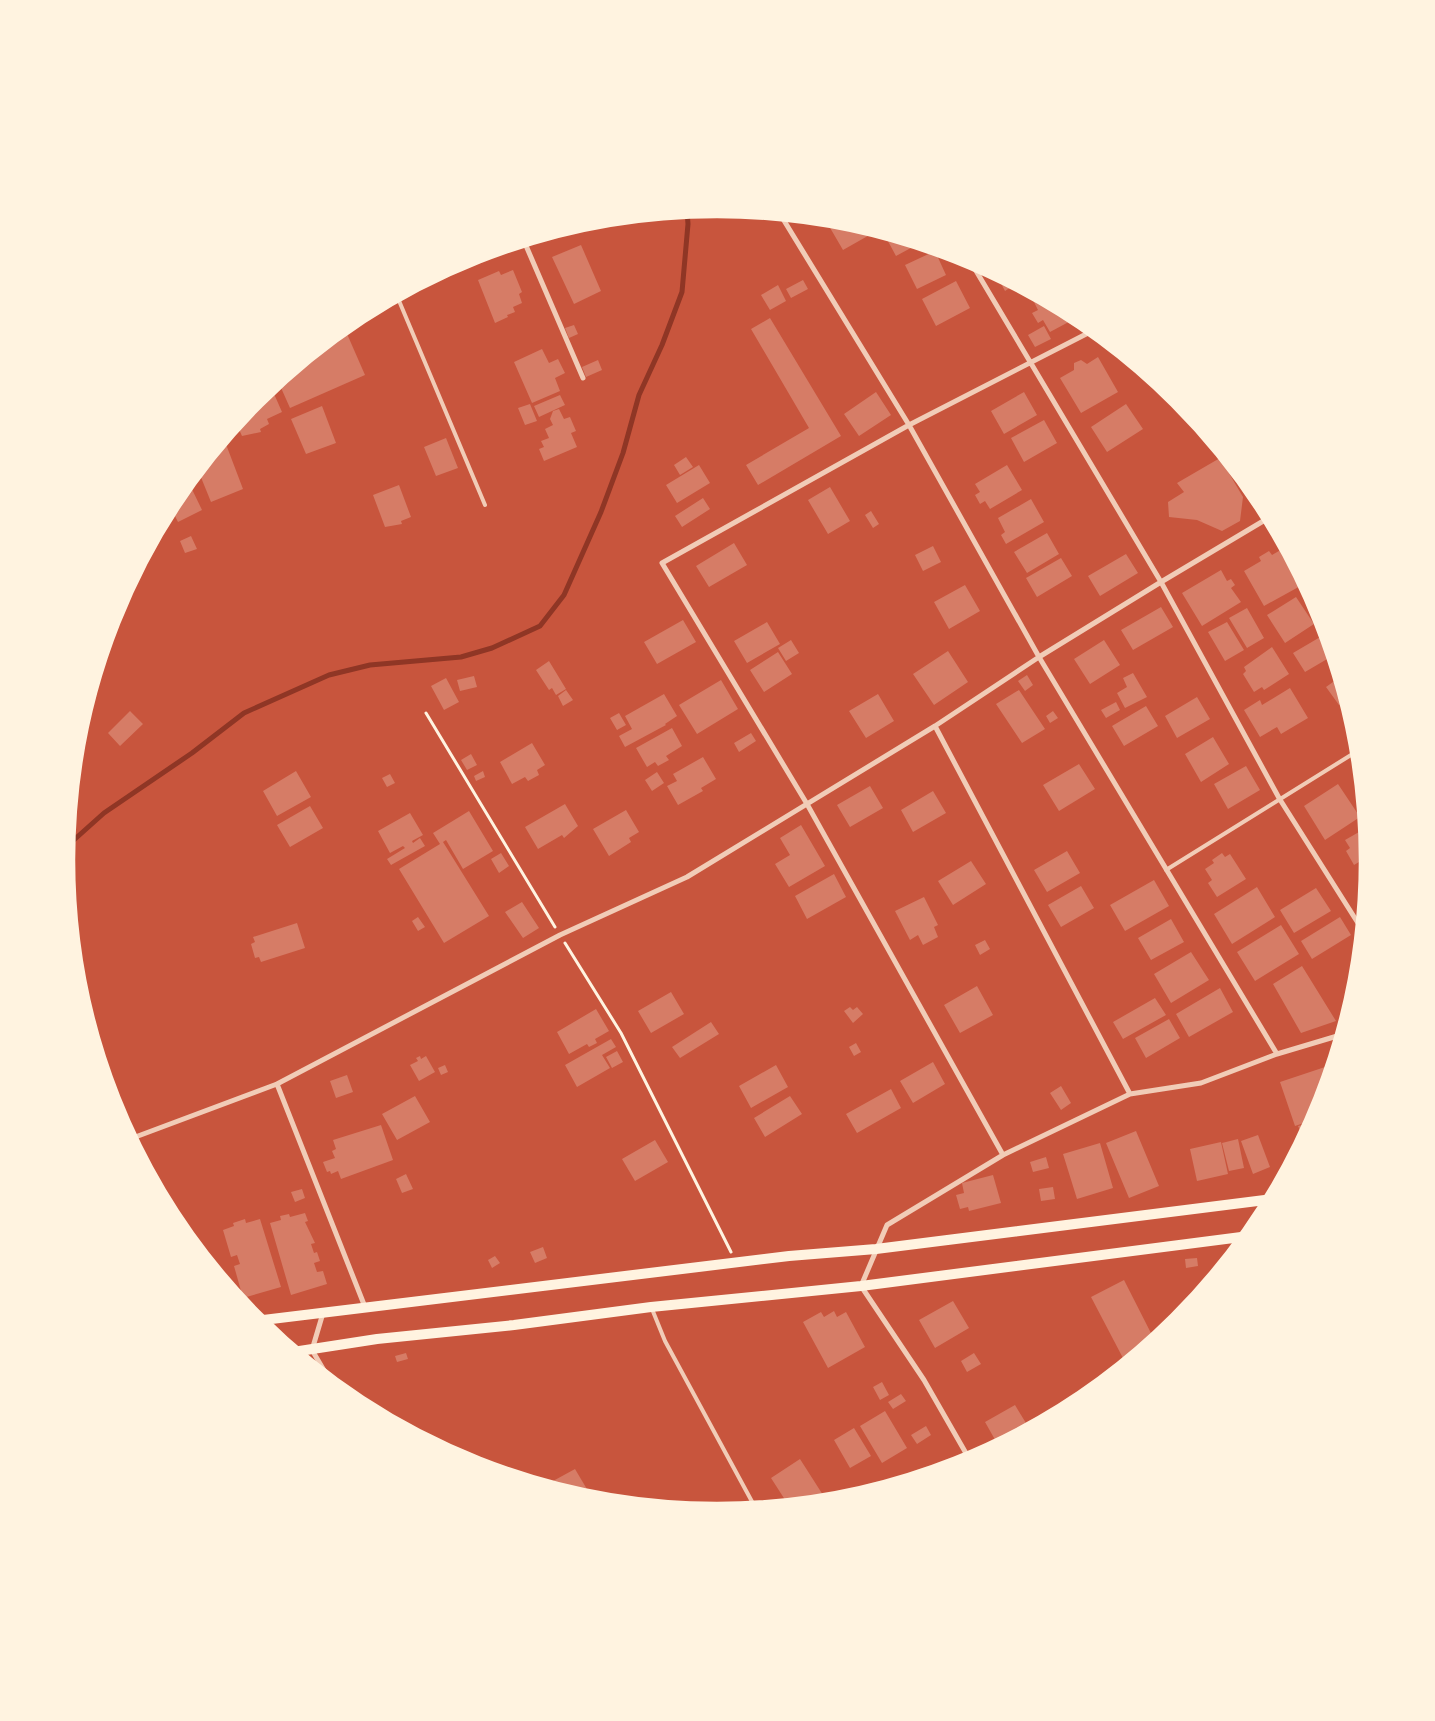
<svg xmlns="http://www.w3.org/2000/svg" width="1435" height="1721" font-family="Barlow,sans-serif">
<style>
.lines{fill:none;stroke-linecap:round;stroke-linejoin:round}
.stream{stroke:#8f3625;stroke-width:5}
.building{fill:#d67c66}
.path{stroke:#fff3e0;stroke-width:3}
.service{stroke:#f1ccb7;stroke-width:4}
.minor{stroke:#f1ccb7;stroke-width:5}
.secondary{stroke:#fff3e0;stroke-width:10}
.rim{fill:none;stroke:#fff3e0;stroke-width:2.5}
</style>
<rect width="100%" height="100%" fill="#c8553d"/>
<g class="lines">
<path class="stream" d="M66,847l38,-34 88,-60 52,-40 85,-38 41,-10 91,-8 31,-9 48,-22 24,-31 37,-83 22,-59 16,-58 23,-50 20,-53 6,-68 -1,-13"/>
</g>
<path class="building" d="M838,220l32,8 3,5 -30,17 -14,-24z
M883,232l37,11 -24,13z
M581,245l20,46 -27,13 -22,-47z
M935,251l11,24 -29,14 -12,-24z
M513,270l9,22 -3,2 3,9 -9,4 2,5 -8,3 1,2 -13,6 -17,-43 21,-9 2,4z
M995,272l18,10 1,3 -9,6z
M803,280l5,9 -17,9 -5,-9z
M956,281l14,27 -34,18 -14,-27z
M778,285l8,16 -16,9 -9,-15z
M1020,286l2,1 11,6 -7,4z
M1039,296l39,21 -28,15 -7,-12 -5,3 -6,-10 6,-3 -5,-10z
M770,318l71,118 -83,49 -12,-20 63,-37 -58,-99z
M574,325l4,9 -9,4 -4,-10z
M1044,326l7,13 -16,8 -7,-12z
M344,327l21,48 -75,33 -12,-27z
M542,349l7,14 9,-4 7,14 -10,5 5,13 -28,12 -18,-41z
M1098,357l20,35 -37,21 -21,-35 14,-8v-7l7,-3 6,4z
M598,360l4,10 -16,7 -4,-10z
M271,387l11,25 -15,7 2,5 -9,5 1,3 -19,4 -6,-13 20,-24z
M876,392l15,23 -32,21 -15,-22z
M1024,392l13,23 -33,19 -13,-23z
M560,395l5,10 -26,12 -5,-11z
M530,404l7,17 -12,4 -7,-17z
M1126,404l17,25 -36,23 -16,-25z
M322,406l14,37 -30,11 -15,-35z
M559,409l5,10 6,-2 6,14 -5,2 6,14 -33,14 -5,-12 5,-2 -3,-6 8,-3 -4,-9 8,-4 -3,-6 3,-8z
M1044,420l13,23 -33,19 -13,-24z
M446,438l12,30 -22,8 -12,-29z
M224,439l19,50 -32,13 -13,-32z
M686,457l7,10 -13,8 -6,-10z
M1220,458l23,39 -3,24 -18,10 -25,-11 -28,-3 -1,-15 16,-10 -7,-9z
M699,465l11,18 -33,20 -11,-18z
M1007,465l15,25 -32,19 -5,-8 -5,3 -5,-9 5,-3 -5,-8z
M188,481l14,29 -24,12 -8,-16z
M399,485l12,32 -10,4 1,3 -17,3 -12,-32z
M830,487l20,34 -22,13 -20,-34z
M703,498l7,11 -28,18 -7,-11z
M1031,499l13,23 -38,22 -5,-9 4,-3 -7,-14z
M871,511l8,13 -6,4 -8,-13z
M1047,533l12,21 -32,19 -13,-21z
M191,536l6,13 -12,4 -5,-12z
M734,543l13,22 -38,22 -13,-21z
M933,546l8,16 -18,9 -8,-16z
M1284,548l20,36 -40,22 -20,-35 17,-10 -2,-4 10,-6 3,4z
M1126,554l12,19 -38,23 -12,-20z
M1061,558l11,18 -35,21 -11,-19z
M1221,570l6,11 4,-2 4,6 -4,3 10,14 -39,24 -20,-33z
M965,585l15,26 -31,18 -15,-27z
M1296,597l18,27 -29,19 -18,-28z
M1161,607l12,20 -40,23 -12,-20z
M1247,608l17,30 -17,10 -18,-30z
M683,620l13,22 -39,22 -13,-22z
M767,622l13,22 -33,19 -13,-22z
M1227,622l17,28 -19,11 -17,-29z
M1327,633l7,22 -29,17 -12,-19z
M791,640l8,13 -13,8 -8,-13z
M1104,640l16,25 -30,19 -16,-25z
M1272,647l17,27 -25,16 -2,-3 -8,5 -11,-18 3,-3 -2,-4z
M948,651l20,31 -34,23 -21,-31z
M778,652l14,22 -28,18 -14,-22z
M549,661l17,28 -10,6 -4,-7 -3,2 -13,-20z
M1133,673l14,24 -22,11 -8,-15 10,-6 -4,-9z
M1027,675l6,10 -8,6 -7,-10z
M474,676l3,11 -17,4 -3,-11z
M1340,677l7,22 -8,6 -13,-18z
M446,678l13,24 -15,8 -13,-24z
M721,680l17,29 -41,25 -18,-29z
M1290,688l18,30 -27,16 -4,-7 -17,10 -16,-27 16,-10 2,5z
M566,690l7,10 -10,6 -5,-10z
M1019,690l26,39 -23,14 -26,-39z
M664,694l13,22 -12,8 1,1 -41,22 -6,-11 13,-7 -7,-13z
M878,694l16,27 -28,17 -17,-27z
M1197,697l13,22 -33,19 -12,-22z
M1116,702l4,8 -14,8 -5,-8z
M1146,706l12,20 -34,20 -12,-20z
M130,711l13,13 -23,22 -12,-13z
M1053,711l5,7 -8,5 -4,-7z
M619,713l7,12 -9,5 -7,-12z
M672,728l10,18 -16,10 3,4 -11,6 -3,-4 -8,5 -11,-19z
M751,733l5,8 -17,11 -5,-9z
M1213,737l16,27 -28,18 -16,-28z
M532,743l13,22 -8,5 2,5 -11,6 -3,-4 -13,7 -12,-22z
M471,754l6,11 -10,5 -6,-10z
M703,757l13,22 -15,9 2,3 -25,14 -11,-19 10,-5 -4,-7z
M1079,764l16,25 -36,22 -16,-26z
M1246,766l14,24 -32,19 -14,-25z
M296,771l15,26 -34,19 -14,-25z
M483,771l2,6 -9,4 -2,-5z
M657,772l7,11 -12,8 -7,-11z
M390,774l5,9 -8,4 -5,-9z
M1338,784l22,33 -35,23 -21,-34z
M870,786l13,22 -33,19 -13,-22z
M933,791l13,22 -33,19 -12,-22z
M565,804l13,22 -14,12 -2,-3 -24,14 -13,-22z
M310,806l13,22 -33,19 -13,-22z
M626,810l13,22 -10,6 2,4 -22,14 -16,-27z
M469,811l24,40 -30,18 -17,-29 -3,2 46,74 -45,27 -45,-74 41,-25 -7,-11z
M410,813l13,22 -11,6 1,2 7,-5 5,8 -34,19 -4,-6 18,-11 -2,-2 -13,7 -12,-22z
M801,825l24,41 -36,21 -14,-23 15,-9 -10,-17z
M1366,828l3,28 -15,9 -8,-14 4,-3 -5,-8z
M1067,851l13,22 -33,19 -13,-22z
M501,853l8,13 -10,7 -8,-14z
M1222,853l3,4 5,-3 16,25 -29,18 -9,-14 4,-3 -7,-11 9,-6 -2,-3z
M971,861l15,23 -33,21 -15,-24z
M834,874l12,23 -39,22 -12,-23z
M1154,880l15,26 -44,25 -15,-26z
M1081,886l13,22 -33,19 -13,-22z
M1257,887l18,30 -43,27 -18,-30z
M1316,888l15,23 -37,22 -14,-23z
M924,897l14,28 -4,2 4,10 -15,8 -5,-10 -8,5 -15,-29z
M522,902l17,26 -16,10 -18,-26z
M418,917l7,10 -7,4 -6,-10z
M1340,917l11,18 -39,24 -11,-18z
M1171,919l13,23 -33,18 -13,-22z
M297,923l8,25 -44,14 -2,-5 -4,1 -4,-14 4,-2 -2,-5z
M1281,925l18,29 -44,27 -18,-29z
M985,940l5,9 -10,6 -5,-10z
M1191,952l18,28 -38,23 -17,-29z
M1302,966l34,55 -35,12 -28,-49z
M1358,982l-1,6 -2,8 -5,-10z
M977,986l16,29 -33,18 -16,-28z
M1220,988l13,24 -44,25 -13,-23z
M671,992l13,22 -33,19 -13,-22z
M1155,998l11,17 -43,24 -10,-17z
M850,1007l3,3 4,-3 6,7 -10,9 -9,-12z
M596,1009l13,22 -14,8 2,4 -8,4 -2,-3 -18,10 -12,-22z
M1169,1019l11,19 -34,20 -11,-20z
M711,1022l8,12 -39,24 -8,-11z
M611,1039l5,8 -14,8 8,13 -33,19 -12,-22z
M856,1043l5,9 -7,4 -5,-9z
M617,1051l6,11 -11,6 -6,-11z
M420,1056l1,3 5,-3 9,16 -16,9 -9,-16 8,-4 -2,-3z
M933,1062l12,22 -32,19 -13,-22z
M1334,1064l-18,55 -21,7 -15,-44z
M445,1065l3,7 -7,3 -3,-7z
M776,1065l12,22 -37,21 -12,-22z
M347,1075l6,17 -17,6 -6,-17z
M1061,1086l10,17 -10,7 -11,-17z
M891,1089l10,19 -44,25 -11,-19z
M415,1096l15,26 -33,18 -15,-26z
M790,1096l12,18 -37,23 -11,-19z
M1314,1122l-4,8 -6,10 -6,-14z
M381,1125l12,35 -52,19 -3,-8 -7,3 -1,-3 -3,1 -4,-10 12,-4 -3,-7 4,-2 -3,-9z
M1136,1131l23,55 -30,12 -23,-55z
M1258,1135l12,32 -17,7 -12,-33z
M1238,1139l6,29 -15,3 -7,-28z
M655,1140l13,22 -33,19 -13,-22z
M1221,1142l7,32 -31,7 -7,-32z
M1100,1143l13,45 -36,11 -14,-45z
M1046,1157l3,11 -16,4 -3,-10z
M406,1174l7,15 -11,4 -6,-14z
M993,1175l8,28 -32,8 -1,-4 -8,2 -4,-14 8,-2 -2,-10z
M1053,1187l2,12 -14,2 -2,-12z
M302,1189l3,9 -10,4 -4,-10z
M305,1213l3,8 -3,1 10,21 -4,1 3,9 3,-1 3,9 -6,2 3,9 6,-1 4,13 -36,11 -21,-72 11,-3 -1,-4 9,-2 1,3z
M245,1219l1,4 14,-4 21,68 -38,11 -9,-32 6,-2 -3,-9 -6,2 -8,-27 11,-4 -1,-3z
M543,1247l4,11 -12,5 -5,-11z
M495,1256l5,7 -8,5 -4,-8z
M1197,1258l1,8 -12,2 -1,-9z
M1124,1280l31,61 -22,19 -2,-4 -7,4 -33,-63z
M953,1301l16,27 -34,20 -16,-28z
M834,1311l3,6 9,-5 19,35 -37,21 -25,-46 18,-10 3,5z
M406,1353l2,6 -11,3 -2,-6z
M974,1353l7,11 -14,8 -6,-11z
M882,1382l7,13 -9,5 -7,-13z
M901,1394l5,7 -13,8 -5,-7z
M1015,1405l14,23 -31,17 -13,-23z
M885,1411l22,37 -25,15 -22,-37z
M926,1426l5,9 -14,9 -6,-9z
M854,1428l17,28 -21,12 -16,-28z
M800,1459l23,36 -15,9 -19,2 -18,-28z
M575,1469l19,32 -36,-10 -5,-10z
M521,1471l6,10 -16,-5z
M925,1471l2,5 -19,5v-1z"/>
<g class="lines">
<path class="path" d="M426,713l129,214
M565,943l56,90 110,219"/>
<path class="service" d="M397,296l88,209
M1166,870l193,-120
M652,1309l13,32 91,168"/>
<path class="minor" d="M780,214l129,211 130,232 238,397
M524,241l59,137
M969,259l192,323 118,216 84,133
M935,726l195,368
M277,1084l283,-149 127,-58 248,-151 104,-69 122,-75 109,-65
M130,1139l147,-55 88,223
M1003,1155l-196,-351 -145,-241 247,-138 185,-95
M323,1313l-11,37 20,34
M971,1462l-47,-82 -63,-94 26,-61 116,-70 127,-61 71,-11 76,-29 67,-20"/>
<path class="secondary" d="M255,1321l534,-65 87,-7 397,-50
M293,1352l84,-13 137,-14 137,-18 210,-21 388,-50"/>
</g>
<path d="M0 0H1435V1721H0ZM74 860a643 643 0 1 1 1286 0a643 643 0 1 1-1286 0Z" fill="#fff3e0" fill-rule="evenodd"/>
<path class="rim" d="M74 860a643 643 0 1 1 1286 0a643 643 0 1 1-1286 0Z"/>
</svg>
